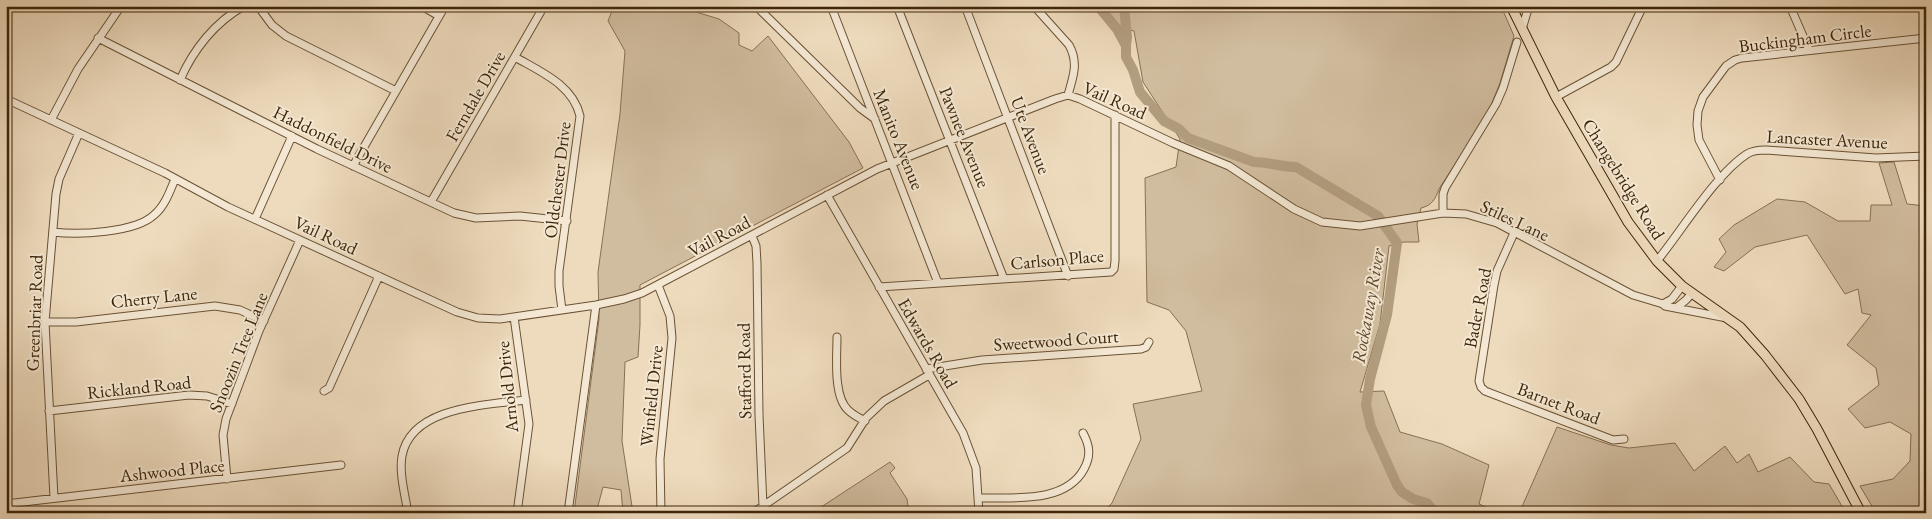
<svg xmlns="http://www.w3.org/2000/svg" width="1932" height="519" font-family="'EB Garamond',serif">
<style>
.green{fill:#d0bc9e;stroke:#877053}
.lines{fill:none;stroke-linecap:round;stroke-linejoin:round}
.river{stroke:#b29d7f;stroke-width:10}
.minor-casing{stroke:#6a5235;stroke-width:9}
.major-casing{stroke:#3e2508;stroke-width:11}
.minor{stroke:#f4e8d4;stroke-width:7}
.major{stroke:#eedbbd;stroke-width:9}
.labels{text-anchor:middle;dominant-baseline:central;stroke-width:4;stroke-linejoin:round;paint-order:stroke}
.street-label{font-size:18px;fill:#3e2508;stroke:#f4e8d4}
.water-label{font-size:19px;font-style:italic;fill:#61492c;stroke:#f4e8d4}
</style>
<rect width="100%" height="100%" fill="#eedbbd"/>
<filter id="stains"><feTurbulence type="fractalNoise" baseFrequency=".004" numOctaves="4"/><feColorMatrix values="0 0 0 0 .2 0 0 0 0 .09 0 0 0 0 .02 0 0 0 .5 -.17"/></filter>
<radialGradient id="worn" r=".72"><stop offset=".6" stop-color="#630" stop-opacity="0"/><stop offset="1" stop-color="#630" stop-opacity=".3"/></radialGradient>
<path class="green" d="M614,6h78l4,6 23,7 20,14v12l13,6 16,-15 81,106 14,26 -223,117v40l-2,32 -13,5 -3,79 11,72h-10l-2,-23 -18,-3 -7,26h-22l25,-194 -1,-47 22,-158 5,-63 -17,-30z
M1102,6h399l13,30 -14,47 -13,32 -48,74c-4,10 -6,16 -18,19l-4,16 2,18h-15l-15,4 -9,78 -20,68 24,-1 16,41 42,12 47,21 -10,39 21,9h-397l9,-10 29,-64 -8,-35 69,-13 -16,-60 -17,-21 -22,-8 -2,-124 31,-11 4,-28 -37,-57 -9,-51 -12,-3z
M1894,162l13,42 19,2v307h-50l-16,-27 33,-7 17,-18 1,-27 -21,-12 -25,6 -17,-19 31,-24 -3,-17 -29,-23 24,-30 -9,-2 -4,-24 -13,5 -38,-59 -52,12 -31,24 -10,-4 12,-15 -7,-13 15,-14 43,-26 28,3 33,19h32l1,-16h21l-13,-42z
M1557,427l54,18 18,3 46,-5 19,28 31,-25 12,17 12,-9 9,18 32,-15 24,25 15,2 17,29h-341l16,-4z
M890,462l5,6 -5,5 17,26 2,14h-97z"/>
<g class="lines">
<path class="river" d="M1098,6l19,23 9,17v11l7,13 7,22 24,29 15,8 9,9 66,24c15,0 27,5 42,5l82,49 19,27 -10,72 -17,64 -4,26 5,22 26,58 5,7 11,7 14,4 8,10
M1124,6l3,31 -1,8"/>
<g class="minor-casing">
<path id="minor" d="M258,6l14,19 14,11 110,55
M422,6l17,10
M756,6l104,102 15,11
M831,6l107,277
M897,6l107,273
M965,6l103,270
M1034,6l35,39c10,18 4,32 -1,50
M1790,6l19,44
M1522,29l7,-23
M98,38l219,111 137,64 22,5 44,-2 47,5
M515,57c26,15 58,28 65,59l-21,155v15l3,24
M180,80c13,-30 35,-58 64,-74
M1556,97l55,-30 5,-5 27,-56
M6,99l159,74 63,34 229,105 21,6 22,1 96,-14 28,-6 18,-6 235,-124 178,-70 13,-4 12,4 93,44 56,23 65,43 28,13 38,4 83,-13 23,1 31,9 136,72 30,9 2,2 62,12
M51,120l27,-51 43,-63
M353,166l92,-160
M1720,180l-21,-40 -2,-15 1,-14 5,-14 23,-31 9,-6 7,-2 184,-20
M827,195l136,238 13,35 3,45
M431,202l113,-196
M1443,213v-19l2,-6 51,-84 7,-16 14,-46
M255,219l37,-83
M53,232c25,3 82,1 101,-17 11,-9 16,-24 21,-36
M1514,233l-17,38 -3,14 -15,96 2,6 4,4 128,49 11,-1
M752,236l4,10 1,17 2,152 4,91
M1657,261c25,-31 59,-87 90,-107 6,-4 13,-4 19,-4l110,8 50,-2
M658,285l12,31 2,22 -12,121 1,54
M879,287l232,-15 3,-3 1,-8v-146
M1663,304l9,-5 10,-13
M1676,308l10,-8 6,-7
M514,317l15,107 -12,89
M45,322h31l139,-16 25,4 24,11
M837,337c0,20 -4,59 11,73 5,5 11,8 17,11
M926,369l56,-9 159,-11 5,-2 3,-5
M324,391l5,-3 50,-112
M49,411l140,-16 18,1 25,8
M227,479l-4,-44 3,-16 33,-88 41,-91
M54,498l-9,-176 11,-128 3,-15 20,-46
M979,498c34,-1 86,6 105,-29 7,-13 6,-23 -1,-36
M6,504l335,-39
M408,513c-3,-18 -9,-40 -6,-57 9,-50 85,-51 124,-56
M568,513l28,-208
M753,513l94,-65 19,-30 18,-17 45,-26"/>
</g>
<g class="major-casing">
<path id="major" d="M1511,6l45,91 72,125 29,39 25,25 58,41 25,28 34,44 18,30 44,84"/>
</g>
<use href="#minor" class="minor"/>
<use href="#major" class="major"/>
</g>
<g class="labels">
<g class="street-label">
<text transform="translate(1805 38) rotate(-7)">Buckingham Circle</text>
<text transform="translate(475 96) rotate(-60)">Ferndale Drive</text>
<text transform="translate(1115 100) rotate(24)">Vail Road</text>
<text transform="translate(1031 135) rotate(69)">Ute Avenue</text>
<text transform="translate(965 137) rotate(68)">Pawnee Avenue</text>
<text transform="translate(333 139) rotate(26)">Haddonfield Drive</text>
<text transform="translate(899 139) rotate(68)">Manito Avenue</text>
<text transform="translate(1827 139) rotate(3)">Lancaster Avenue</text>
<text transform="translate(1624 179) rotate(58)">Changebridge Road</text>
<text transform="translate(557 180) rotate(-83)">Oldchester Drive</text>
<text transform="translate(1515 220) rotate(25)">Stiles Lane</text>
<text transform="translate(326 235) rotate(25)">Vail Road</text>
<text transform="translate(719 236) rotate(-28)">Vail Road</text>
<text transform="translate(1057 259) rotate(-5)">Carlson Place</text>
<text transform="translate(154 297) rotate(-6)">Cherry Lane</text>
<text transform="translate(1477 308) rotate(-79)">Bader Road</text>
<text transform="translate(34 313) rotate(-88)">Greenbriar Road</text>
<text transform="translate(1056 340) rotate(-4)">Sweetwood Court</text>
<text transform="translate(928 343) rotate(60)">Edwards Road</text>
<text transform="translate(238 352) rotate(-68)">Snoozin Tree Lane</text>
<text transform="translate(744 371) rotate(-91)">Stafford Road</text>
<text transform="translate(139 387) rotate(-6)">Rickland Road</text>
<text transform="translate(507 387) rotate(-96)">Arnold Drive</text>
<text transform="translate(651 396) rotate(-84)">Winfield Drive</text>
<text transform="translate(1559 403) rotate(21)">Barnet Road</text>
<text transform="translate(172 470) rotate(-6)">Ashwood Place</text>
</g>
<g class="water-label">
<text transform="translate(1368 306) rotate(-80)">Rockaway River</text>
</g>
</g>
<rect width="1932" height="519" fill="none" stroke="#eedbbd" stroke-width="25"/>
<rect x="8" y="8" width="1917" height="504" fill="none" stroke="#3e2508" stroke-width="2.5"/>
<rect x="12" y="12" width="1907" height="494" fill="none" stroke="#3e2508"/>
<rect width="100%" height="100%" filter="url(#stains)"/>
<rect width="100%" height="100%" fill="url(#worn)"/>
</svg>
